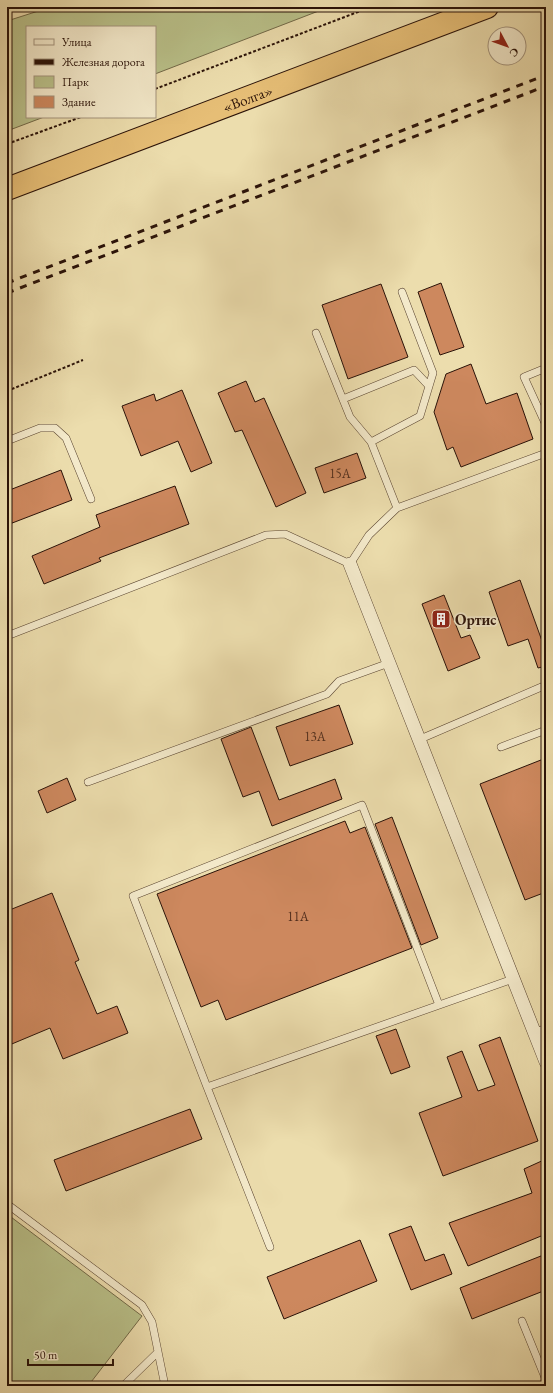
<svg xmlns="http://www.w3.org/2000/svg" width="553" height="1393" font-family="'EB Garamond',serif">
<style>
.green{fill:#b9c089;stroke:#726948}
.building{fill:#cd885e;stroke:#2a1208}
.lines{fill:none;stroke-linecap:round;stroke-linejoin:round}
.service-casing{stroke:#5a4531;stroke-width:8}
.minor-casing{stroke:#5a4531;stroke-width:14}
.trunk-casing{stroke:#2a1208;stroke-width:24}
.path{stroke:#2a1208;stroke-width:2;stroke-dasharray:3 2;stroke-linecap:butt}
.service{stroke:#f3e9ca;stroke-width:7}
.minor{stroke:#f3e9ca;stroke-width:13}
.trunk{stroke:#e6be76;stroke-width:22}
.rail{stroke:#2a1208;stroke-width:3;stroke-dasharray:7 7;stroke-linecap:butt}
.labels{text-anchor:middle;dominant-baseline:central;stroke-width:3.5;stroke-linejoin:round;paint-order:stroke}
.number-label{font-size:13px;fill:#53301e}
.street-label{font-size:15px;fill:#2a1208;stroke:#f3e9ca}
.poi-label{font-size:15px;font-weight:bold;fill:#2a1208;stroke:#f3e9ca;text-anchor:start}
</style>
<rect width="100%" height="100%" fill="#ecddad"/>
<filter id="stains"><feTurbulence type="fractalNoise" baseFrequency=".005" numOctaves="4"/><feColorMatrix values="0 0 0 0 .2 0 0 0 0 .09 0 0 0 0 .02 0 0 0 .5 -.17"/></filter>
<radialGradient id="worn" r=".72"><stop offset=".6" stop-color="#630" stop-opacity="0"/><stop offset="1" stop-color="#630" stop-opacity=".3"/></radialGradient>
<path class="green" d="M51,7h278l-174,67v-47h-128v90h17l-37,14v-110z
M7,1214l135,102 -54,70h-81z"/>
<path class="building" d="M441,283l23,64 -24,8 -22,-63z
M381,284l27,73 -60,22 -26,-74z
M471,364l15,40 31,-11 16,46 -72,28 -8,-20 -6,3 -13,-38 12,-38z
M246,381l9,21 9,-4 42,95 -30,14 -34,-77 -7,2 -17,-39z
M182,390l30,73 -21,9 -13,-31 -37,15 -19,-50 32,-12 2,7z
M357,453l9,25 -42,15 -9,-25z
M61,470l11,30 -65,25v-34z
M175,486l14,38 -90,34 2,3 -57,23 -12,-28 68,-29 -4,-12z
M520,580l26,72v14l-8,2 -10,-29 -20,7 -19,-54z
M444,595l17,43 9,-3 10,23 -32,13 -26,-67z
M339,705l14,39 -63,22 -14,-39z
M251,727l28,73 56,-21 7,20 -70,27 -13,-35 -16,6 -22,-58z
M546,758v134l-21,8 -45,-116z
M67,778l9,22 -29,13 -9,-22z
M392,817l46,121 -17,7 -46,-121z
M345,821l5,12 15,-6 47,121 -186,72 -8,-20 -17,7 -44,-113z
M52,893l27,67 -4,2 22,52 20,-8 11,27 -65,26 -13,-31 -43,18v-135z
M396,1029l14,38 -19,7 -15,-38z
M500,1037l38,104 -95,35 -24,-63 43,-16 -15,-40 15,-6 16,40 17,-6 -16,-40z
M190,1109l12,30 -136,52 -12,-31z
M546,1159v75l-78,32 -19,-43 83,-30 -8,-24z
M411,1226l14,35 19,-7 8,20 -41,16 -22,-56z
M360,1240l17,41 -93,38 -17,-42z
M546,1254v36l-74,29 -12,-31z"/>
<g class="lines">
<g class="service-casing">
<path id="service" d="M316,333l34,84 21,25 26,66
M546,368l-22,9 22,48
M343,399l71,-29 15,16
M7,441l33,-13h15l11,10 25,61
M371,442l49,-26 13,-43 -31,-81
M7,636l259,-101 19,-1 65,30 19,-29 28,-27 149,-55
M418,740l128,-55
M501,747l45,-17
M88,782l239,-88 12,-13 50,-18
M534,1033l12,-5
M207,1087l-74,-191 229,-91 77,200
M7,1204l135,101 10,17 13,64
M270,1247l-63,-160 306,-108
M522,1321l24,59
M123,1386l35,-34"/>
</g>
<g class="minor-casing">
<path id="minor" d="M350,564l196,498"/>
</g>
<g class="trunk-casing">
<g id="trunk">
<path id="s1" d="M7,189l480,-182"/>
</g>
</g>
<path class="path" d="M155,89l216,-82
M7,144l74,-27
M7,391l76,-31"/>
<use href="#service" class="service"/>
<use href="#minor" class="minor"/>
<use href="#trunk" class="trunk"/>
<path class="rail" d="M7,283l539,-208
M7,293l539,-207"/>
</g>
<defs>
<g id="building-square" transform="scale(1)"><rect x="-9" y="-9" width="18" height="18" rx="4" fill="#8f2418" stroke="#f3e9ca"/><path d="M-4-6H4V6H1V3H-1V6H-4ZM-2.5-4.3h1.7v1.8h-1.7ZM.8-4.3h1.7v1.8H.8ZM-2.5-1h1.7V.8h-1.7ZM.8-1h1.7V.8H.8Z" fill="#fff"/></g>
</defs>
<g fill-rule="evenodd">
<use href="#building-square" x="441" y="619"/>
</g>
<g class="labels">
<g class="number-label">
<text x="340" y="473">15А</text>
<text x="315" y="736">13А</text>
<text x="298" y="916">11А</text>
</g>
<g class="street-label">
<text stroke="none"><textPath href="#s1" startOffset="257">«Волга»</textPath></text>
</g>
<g class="poi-label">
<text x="455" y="619">Ортис</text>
</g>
</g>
<rect width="553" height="1393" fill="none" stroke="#ecddad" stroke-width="24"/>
<rect x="8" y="8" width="537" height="1377" fill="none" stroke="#2a1208" stroke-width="2"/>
<rect x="12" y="12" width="529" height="1369" fill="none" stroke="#2a1208"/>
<rect x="26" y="26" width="130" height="92" fill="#f3e9ca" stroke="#a3937c"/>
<rect x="34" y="39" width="20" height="6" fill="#f3e9ca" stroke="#a3937c"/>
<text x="62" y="46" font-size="12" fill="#2a1208">Улица</text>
<rect x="34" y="59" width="20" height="6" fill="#2a1208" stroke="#a3937c"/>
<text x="62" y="66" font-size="12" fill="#2a1208">Железная дорога</text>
<rect x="34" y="76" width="20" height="12" fill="#b9c089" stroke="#a3937c"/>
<text x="62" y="86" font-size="12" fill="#2a1208">Парк</text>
<rect x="34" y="96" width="20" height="12" fill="#cd885e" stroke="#a3937c"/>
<text x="62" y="106" font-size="12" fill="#2a1208">Здание</text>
<g transform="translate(507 46) rotate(131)"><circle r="19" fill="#f3e9ca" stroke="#a3937c"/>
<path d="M0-3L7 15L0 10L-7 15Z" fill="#8f2418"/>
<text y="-6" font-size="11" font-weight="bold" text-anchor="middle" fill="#2a1208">С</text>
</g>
<path d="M28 1359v6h85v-6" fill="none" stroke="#2a1208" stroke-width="2"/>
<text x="34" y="1359" font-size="12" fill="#2a1208" stroke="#f3e9ca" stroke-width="3" paint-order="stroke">50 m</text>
<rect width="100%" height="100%" filter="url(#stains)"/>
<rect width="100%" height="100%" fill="url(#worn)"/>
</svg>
